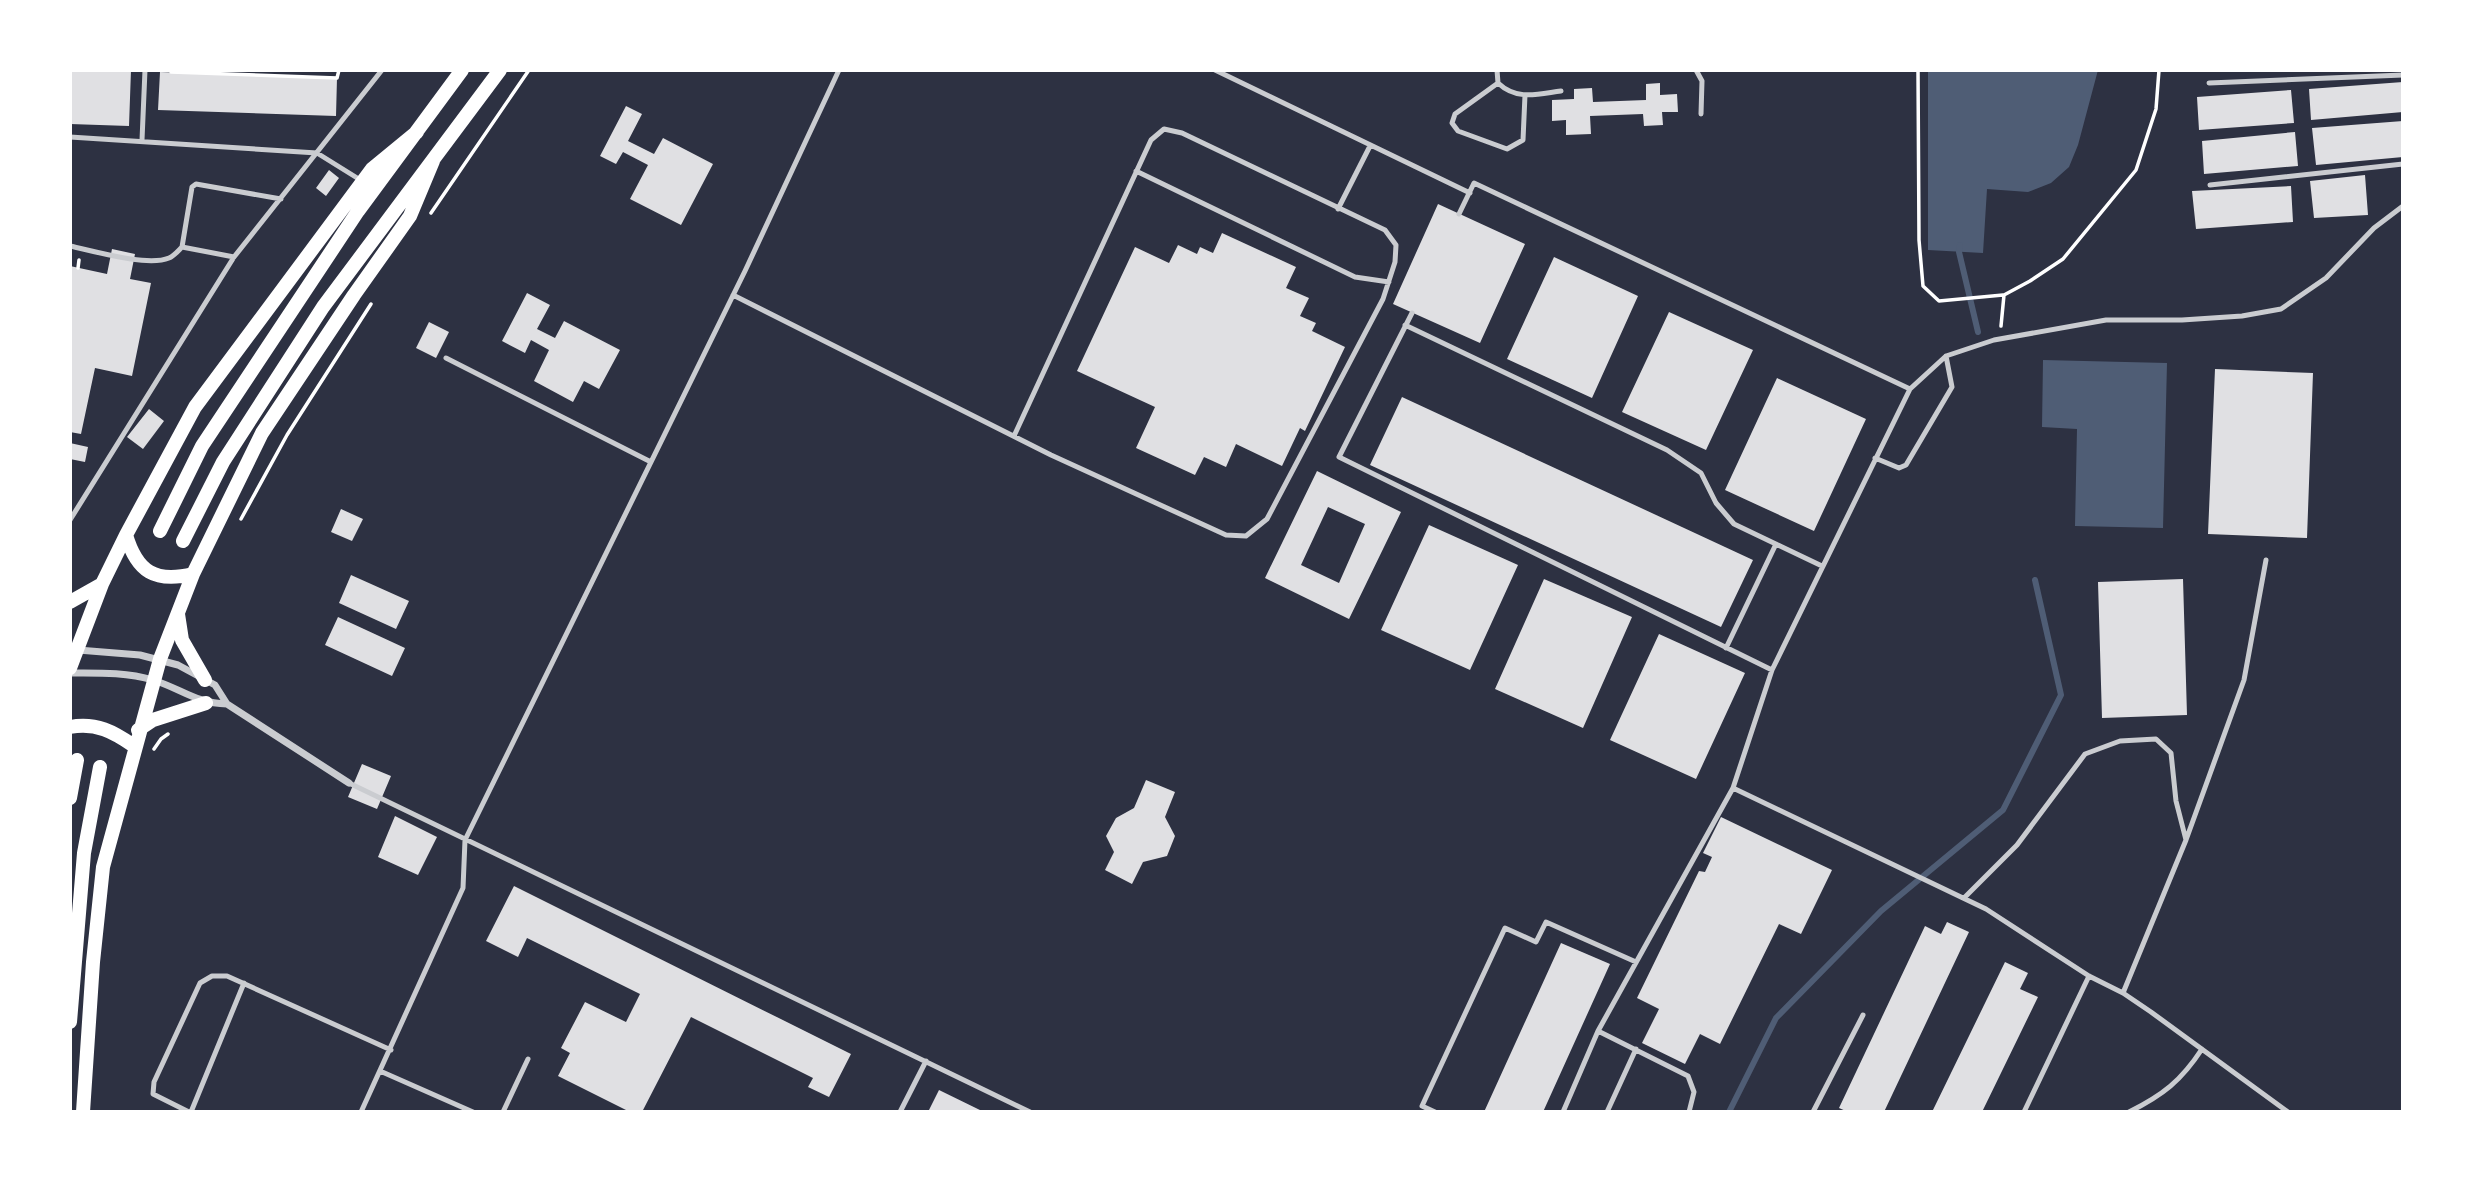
<svg xmlns="http://www.w3.org/2000/svg" width="2473" height="1182" font-family="'Exo 2',sans-serif">
<style>
.water{fill:#4f5d75}
.lines{fill:none;stroke-linecap:round;stroke-linejoin:round}
.stream{stroke:#4f5d75;stroke-width:6}
.building{fill:#e0e0e3;fill-rule:evenodd}
.path{stroke:#fff;stroke-width:3.5}
.service{stroke:#caccd0;stroke-width:5}
.minor{stroke:#caccd0;stroke-width:7}
.secondary{stroke:#fff;stroke-width:14}
</style>
<rect width="100%" height="100%" fill="#2d3142"/>
<path class="water" d="M1928,70h170l-20,75 -9,22 -18,16 -23,9 -41,-3 -4,64 -55,-3z
M2043,360l124,3 -4,165 -88,-2 2,-97 -35,-2z"/>
<g class="lines">
<path class="stream" d="M1960,245l-1,7 19,80
M1729,1112l47,-94 105,-107 122,-101 58,-115 -26,-115"/>
</g>
<path class="building" d="M70,70h61l-2,56 -59,-2z
M160,72l177,6 -1,38 -178,-6z
M2403,82v30l-92,8 -2,-31z
M1660,83v12l17,-1 1,18h-16l1,13 -19,1 -1,-12 -53,2 1,18 -25,1v-15l-14,1v-21l22,-1v-10l18,-1 1,14 53,-2v-16z
M2291,90l3,33 -95,7 -2,-33z
M626,106l16,8 -14,27 26,13 9,-16 50,26 -32,61 -51,-26 18,-34 -25,-13 -7,12 -16,-8z
M2403,121v36l-87,8 -4,-37z
M2295,132l3,34 -94,8 -2,-33z
M329,170l10,8 -13,18 -10,-8z
M2365,175l3,40 -54,3 -4,-37z
M2291,186l2,36 -97,7 -4,-38z
M1438,204l87,40 -45,99 -87,-39z
M1222,233l74,34 -10,21 23,10 -9,18 16,7 -4,8 33,16 -40,84 -5,-3 -18,38 -46,-22 -10,23 -22,-10 -9,18 -59,-27 19,-41 -78,-36 58,-124 34,16 9,-18 19,9 3,-7 13,6z
M112,249l23,5 -5,25 21,4 -19,93 -37,-8 -14,66 -11,-2v-166l37,8z
M1554,257l84,39 -46,102 -85,-39z
M527,293l23,12 -13,24 18,9 9,-17 56,29 -21,39 -15,-8 -11,21 -39,-21 15,-31 -18,-10 -6,13 -23,-12z
M1669,312l84,38 -47,100 -84,-38z
M429,322l20,10 -13,26 -20,-10z
M2215,369l98,4 -6,165 -99,-4z
M1777,378l89,41 -52,112 -89,-41z
M1402,397l351,163 -32,67 -351,-162z
M149,409l15,12 -21,28 -16,-12z
M70,443l18,4 -3,15 -15,-3z
M1317,471l84,41 -52,107 -84,-41zM1328,507l37,17 -26,59 -38,-18z
M341,509l22,10 -11,22 -21,-9z
M1429,525l89,40 -48,105 -89,-40z
M351,575l58,26 -13,28 -57,-26z
M1544,579l88,38 -49,111 -88,-39z
M2183,579l4,136 -85,3 -4,-136z
M338,617l67,31 -13,28 -67,-31z
M1659,634l86,39 -49,106 -86,-39z
M362,764l29,12 -14,33 -29,-12z
M1146,780l29,12 -10,25 10,19 -8,20 -24,6 -11,22 -27,-14 9,-18 -8,-16 10,-18 18,-10z
M395,816l42,21 -19,38 -40,-18z
M1721,817l111,53 -31,64 -22,-10 -59,120 -20,-10 -15,30 -43,-21 17,-34 -22,-11 62,-127 6,1 7,-15 -9,-4z
M514,886l337,168 -22,43 -21,-10 5,-9 -122,-61 -49,95h-12l-72,-36 12,-23 -9,-5 24,-46 41,20 14,-28 -113,-56 -9,19 -32,-16z
M1947,922l22,10 -85,180h-36l-9,-4 86,-182 16,8z
M1561,943l49,21 -67,148h-59z
M2005,962l23,11 -8,16 18,8 -56,115h-50z
M939,1090l45,22h-56z"/>
<g class="lines">
<path class="path" d="M171,70v2l166,6 2,-8
M1918,70l1,170 4,46 16,15 64,-6
M431,213l98,-143
M78,268l1,-8
M2001,326l3,-31 26,-14 33,-22 73,-89 20,-61 3,-39
M241,519l46,-84 84,-131
M154,749l7,-10 7,-5"/>
<path class="service" d="M1215,70l255,123
M1497,70l1,13c19,18 40,11 63,8
M1696,70l6,11 -1,33
M1498,83l-43,31 -3,9 6,8 49,18 16,-9 2,-45
M2209,83l194,-8
M70,137l247,16 45,28
M142,140l3,-70
M1136,171l219,106 34,5
M2210,185l193,-21
M1338,209l32,-63
M1459,214l15,-31 436,206
M70,246c24,5 77,21 99,12 5,-2 9,-7 13,-11
M234,257l-52,-10 10,-60 4,-3 85,15
M733,295l318,160 175,80 20,1 21,-17 116,-220 12,-37 1,-17 -11,-15 -203,-97 -18,-4 -13,11 -137,296
M1412,313l-73,144 433,213
M1405,325l262,125 34,23 15,30 18,21 88,42
M446,358l205,104
M1875,458l24,10 7,-3 46,-78 -6,-31
M70,520l164,-263 148,-187
M1726,648l50,-104
M349,783l681,329
M1733,788l253,121 103,67 34,17 28,19 137,100
M1964,898l53,-53 68,-91 35,-13 36,-2 15,14 5,48 10,39
M2123,993l63,-153 58,-160 22,-120
M1598,1031l90,45 6,16 -5,20
M380,1071l93,41
M189,1112l-36,-18 1,-12 46,-99 12,-7h15l164,74
M191,1112l53,-129
M361,1112l102,-224 2,-48 280,-569 94,-201
M503,1112l25,-53
M900,1112l26,-51
M1435,1112l-13,-6 83,-178 31,14 10,-20 90,40
M1563,1112l35,-81 135,-243 39,-118 138,-281 36,-33 48,-16 112,-20h76l60,-4 39,-7 45,-31 48,-50 29,-22
M1607,1112l29,-63
M1813,1112l50,-97
M2024,1112l65,-136
M2129,1112c34,-17 52,-31 73,-63"/>
<path class="minor" d="M78,650l62,5 38,10 37,20 12,19
M70,673c28,0 56,-1 83,7 29,9 42,23 74,24l122,79"/>
<path class="secondary" d="M160,531l42,-85 156,-235 104,-141
M126,535c11,37 29,48 67,39
M183,541l40,-79 100,-155 177,-237
M70,602l32,-18
M178,614l4,26 23,40
M70,668l32,-84 24,-49 69,-128 177,-238 45,-37
M70,727c26,-5 44,5 64,19
M138,730l15,-10 53,-17
M70,798l7,-38
M70,1022l14,-169 16,-86
M83,1112l10,-150 10,-95 57,-208 33,-85 69,-141 92,-138 56,-79 23,-55"/>
</g>
<rect width="2473" height="1182" fill="none" stroke="#ffffff" stroke-width="144"/>
</svg>
